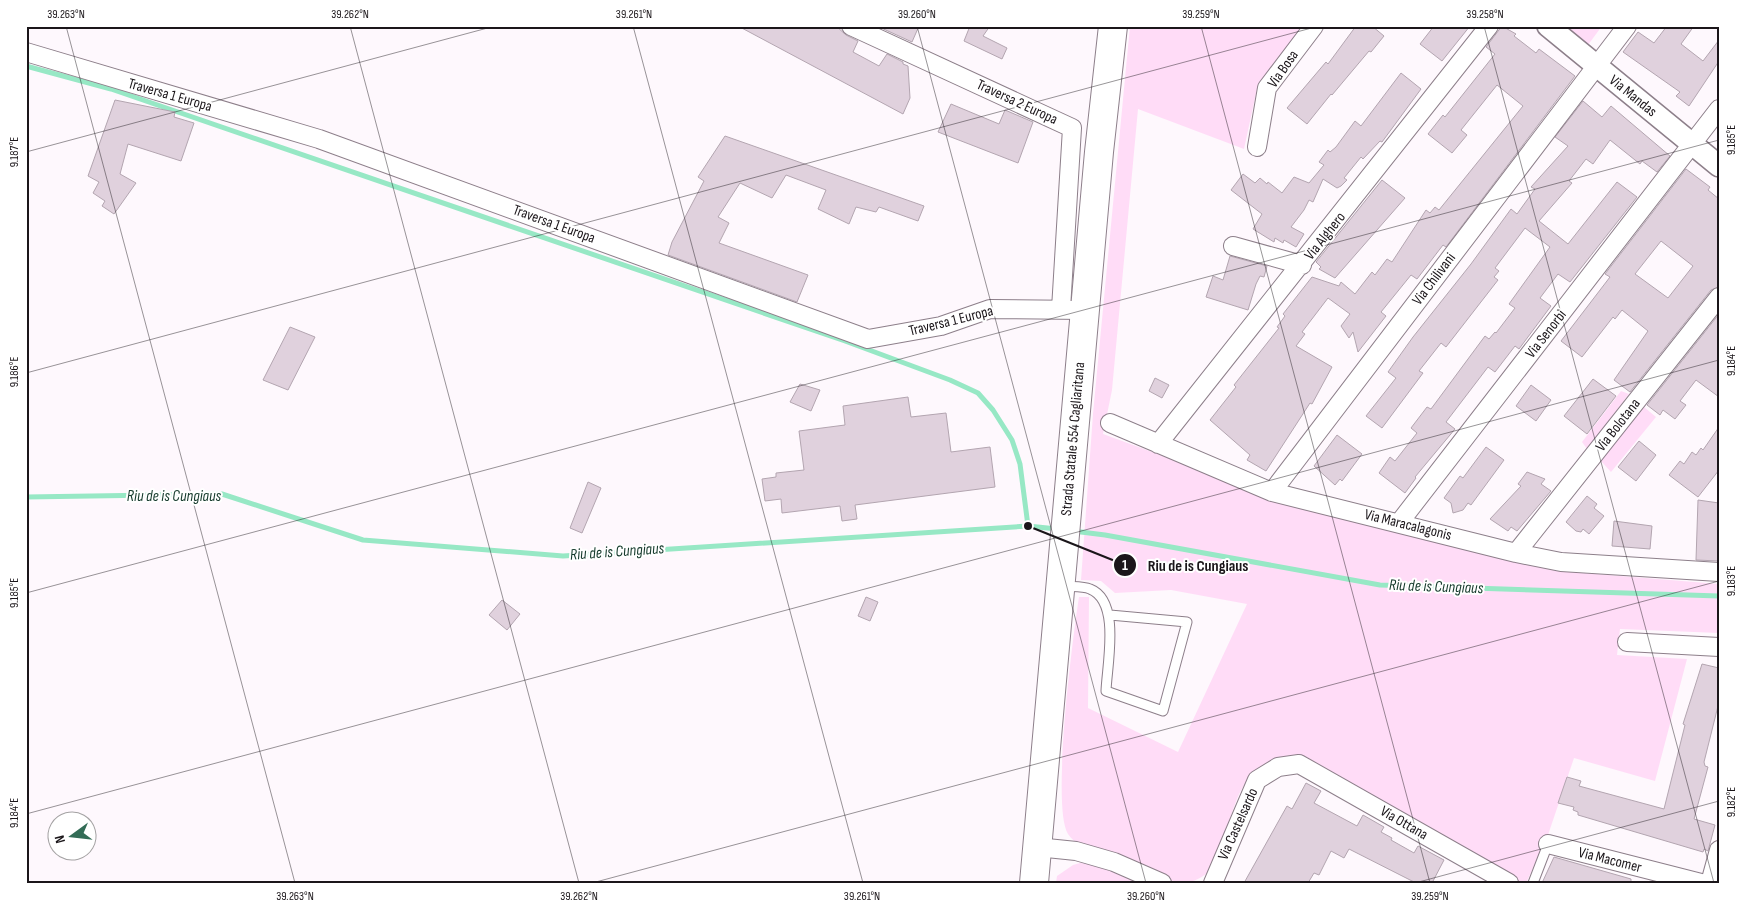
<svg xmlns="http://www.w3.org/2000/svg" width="1745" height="909" font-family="'Sofia Sans Condensed',sans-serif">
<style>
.green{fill:#ffdcf7}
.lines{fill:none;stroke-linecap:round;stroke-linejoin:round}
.stream{stroke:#97e8c5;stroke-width:5}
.building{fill:#e0d1dd;stroke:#b3a5b0;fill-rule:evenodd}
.service-casing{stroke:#8d7f8a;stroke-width:11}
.minor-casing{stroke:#8d7f8a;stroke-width:20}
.tertiary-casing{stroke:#8d7f8a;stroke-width:24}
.primary-casing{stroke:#8d7f8a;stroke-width:30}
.service{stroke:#fff;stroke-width:9}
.minor{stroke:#fff;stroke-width:18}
.tertiary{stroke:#fff;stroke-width:21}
.primary{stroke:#fff;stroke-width:28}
.ticks{fill:none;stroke:#1b161a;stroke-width:1;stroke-opacity:0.45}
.labels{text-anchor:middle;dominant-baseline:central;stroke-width:4;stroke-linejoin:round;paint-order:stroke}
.street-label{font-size:15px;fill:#1b161a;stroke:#fff}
.water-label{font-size:16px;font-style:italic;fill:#153a2c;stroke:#fff}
.leader{fill:none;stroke:#1b161a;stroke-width:2}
.callout-dot{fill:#1b161a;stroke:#fff;stroke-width:2}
.mark-label{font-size:15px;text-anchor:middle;font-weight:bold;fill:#fff}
.callout-label{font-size:16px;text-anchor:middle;font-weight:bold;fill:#1b161a;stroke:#fff;stroke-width:4;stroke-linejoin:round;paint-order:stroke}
.neatline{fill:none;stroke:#1b161a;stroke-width:2}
.ticks-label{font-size:12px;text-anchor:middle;fill:#1b161a}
</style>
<rect width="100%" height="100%" fill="#fef8fd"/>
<path class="green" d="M1130,26h175l-47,58 -14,65 -106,-40 -26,281 -9,44 93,34 306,90 57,13 160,13v49l-99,-4 -3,26 70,4 -32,122 -81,-23 -26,77 -21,46 -9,2 -109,-61 -111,-67c-60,11 -58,39 -77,90 -3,7 -5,19 -10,24 -20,22 -41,12 -65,3 -20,-7 -67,-20 -78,-38 -17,-27 5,-198 11,-237h10l-1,111 90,44 69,-148 -76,-14 -56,3 -14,-12 -20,-1 12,-166z
M1566,26h36l-14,19z
M1621,391l8,3 -42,55 -5,-7z
M1644,407l12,10 -45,55 -11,-12z
M1080,863l13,1 46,19h-83l1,-7 16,-11z"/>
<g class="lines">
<path class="stream" d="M26,66l85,23 734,252 105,39 28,13 15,17 19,30 8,24 8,62
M26,497l196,-3 141,46 200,16 465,-30 29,3
M1073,531l32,4 275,50 339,11"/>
</g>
<path class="building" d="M738,26h98l10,9 12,6 -5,11 26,14 8,-12 16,8v2l5,2 2,32 -7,16z
M877,26h42l-7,16z
M970,26h20l-7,10 24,12 -5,11 -38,-18z
M1356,26h16l12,10 -13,16 -2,-1 -37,44 -1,-1 -24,30 -20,-16 39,-46 2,2z
M1434,26h36l-28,35 -22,-17z
M1502,26l14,8 -2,2 22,17 3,-4 36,27 -129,171 -3,-2 -26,34 -6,-4 -30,37 5,4 -28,36 -5,-20 -4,6 -8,-12 9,-12 -22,-16 -26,34 3,2 -9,12 36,21 -20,37 -2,-1 -44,68 -19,-11 3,-5 -40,-35 26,-33 -2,-2 45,-57 -2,-1 8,-11 -2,-2 29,-37 27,9 2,-4 14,12 17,-22 3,3 12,-16 5,3 34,-52 4,3 5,-6 4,3 84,-104 -26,-21 -36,45 6,5 -15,18 -24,-19 15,-19 2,2 50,-63 -9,-7z
M1667,26h27l-13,18 22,17 16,-21v21l-30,45 -13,-10 4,-4 -57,-40 15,-20 16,11z
M1401,73l20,16 -39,53 -2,-1 -17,18 -2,-2 -17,21 3,2 -6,6 -4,2 -14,-9 -10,23 -4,-2 -5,10 -13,17 13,7 -8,13 -12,-7 -1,3 -8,-5 -1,4 -21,-13 9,-15 -31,-24 12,-16 12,9 5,-5 7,6 1,-2 14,11 12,-16 15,6 15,-18 -5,-3 9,-12 2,2 6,-5 19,-26 6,5z
M115,100l60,12 -1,5 20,6 -13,38 -53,-17 -8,30 16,9 -22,31 -12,-8 3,-5 -12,-8 6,-11 -11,-6z
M1583,101l19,16 9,-11 59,50 -13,16 -15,-11 -2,3 -30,-24 -17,24 -7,-5 -17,22 3,2 -33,38 29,23 49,-62 20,15 -67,85 -12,-8 -18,24 11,8 -32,43 -4,-3 -20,26 -7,-5 -42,55 9,7 -40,48 1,1 -11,15 -26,-20 11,-16 5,4 22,-28 -6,-5 16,-21 4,2 54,-73 4,3 6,-7 1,1 19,-25 -6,-4 41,-57 -25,-19 -30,40 4,3 -5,6 4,3 -52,67 -5,-4 -22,28 4,2 -41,55 -16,-12 30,-38 -8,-6 25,-35 58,-73 40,-55 6,5 18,-25 -4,-2 37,-41 -13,-9z
M951,104l48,20 6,-14 28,12 -15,41 -80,-31z
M725,136l199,70 -6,15 -39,-14 -3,5 -20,-5 -7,17 -31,-15 8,-19 -40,-15 -14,23 -32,-15 -22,34 11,6 -10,20 89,32 -11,27 -129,-47 4,-13 32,-61 -6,-4z
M1686,169l24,18 -2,3 11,9v88l-8,3 -81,102 -16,-12 34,-49 -26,-21 -7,9 -2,-2 -31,40 -21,-16 49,-64 -5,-3zM1661,241l32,25 -25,32 -33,-24z
M1382,180l23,18 -70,80 -16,-9 2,-2 -5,-5z
M1230,256l37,10 -3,11 -4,-1 -4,8 -8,26 -42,-13 7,-21 10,4z
M1719,314v83l-23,-17 -16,21 6,4 -11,14 -12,-9 -3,5 -13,-10z
M290,327l25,10 -27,53 -25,-10z
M1155,378l14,7 -7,13 -13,-7z
M1593,379l23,17 -29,38 -23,-18z
M800,384l20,6 -9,21 -21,-9z
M1531,385l20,15 -15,21 -20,-15z
M908,397l3,20 35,-4 5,39 39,-5 5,40 -140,18 2,14 -15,2 -2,-15 -58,7 -1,-14 -16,2 -3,-22 14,-2v-4l28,-3 -5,-39 46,-6 -2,-19z
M1719,427v43l-21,27 -29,-22 11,-14 4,3 8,-12 4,3 5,-7 2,2z
M1337,435l25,19 -20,27 -2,-2 -5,6 -21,-19z
M1639,441l17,14 -20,26 -18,-14z
M1486,447l18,13 -33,45 -3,-2 -5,7 -10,3 -2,-10 -7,-5 16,-22 3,2z
M1527,472l18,7 -4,5 10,7 -34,40 -6,-4 -3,4 -18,-12 31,-33 -3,-2z
M588,482l13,6 -19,45 -12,-5z
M1587,496l10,8 -3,4 10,8 -15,18 -6,-5 -2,3 -5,-1 -10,-9z
M1698,500l21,3v58l-23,-1z
M1614,521l38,5 -2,23 -38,-3z
M866,597l12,5 -8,19 -12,-5z
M502,600l18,14 -13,16 -18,-15z
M1702,664l17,4v34l-15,60 1,4 3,1 -14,52 21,6 -7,26 -4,-2 -1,3 -125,-37v-3l-5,-2 1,-3 -16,-4 9,-26 14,4 -2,5 85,23 21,-84 -2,-1z
M1306,783l15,8 -7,12 43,23 6,-11 21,12 -3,5 11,6 -1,2 23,13 4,-7 26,14 -12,23h-16l-67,-34 -5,9 -13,-7 -12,24 -5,-2 -6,10h-64l43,-77 5,3z
M1554,857l77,22v4h-89z"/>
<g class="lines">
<g class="service-casing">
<path id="service" d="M1063,586c8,1 20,0 27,3 31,12 17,75 16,102l57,20 24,-89 -77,-7
M1533,883l15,-39"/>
</g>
<g class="minor-casing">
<path id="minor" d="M851,26l221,102 -11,181
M26,52l293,87 549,200 73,-13 49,-17 95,1
M1257,147l10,-59 47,-62
M1233,246l69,19
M1110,423l162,69 244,61 45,9 158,10
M1158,444l331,-418
M1272,492l355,-466
M1399,523l320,-414
M1516,553l203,-256
M1627,642l92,5
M1548,844l153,39
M1037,847l39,4 38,11 48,21
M1213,883l44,-103 21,-13 21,-3 210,119
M1710,883l9,-33"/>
</g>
<g class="tertiary-casing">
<path id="tertiary" d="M1548,26l171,140"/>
</g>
<g class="primary-casing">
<path id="primary" d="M1034,883l65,-731 14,-126"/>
</g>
<use href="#service" class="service"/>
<use href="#minor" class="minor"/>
<use href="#tertiary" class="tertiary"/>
<use href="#primary" class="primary"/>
</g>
<path class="ticks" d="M66,26l229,857M350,26l229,857M633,26l230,857M917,26l229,857M1201,26l229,857M1484,26l230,857M26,152l469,-126M26,373l1293,-347M26,593l1693,-453M26,814l1693,-454M592,883l1127,-302M1415,883l304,-82"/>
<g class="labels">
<g class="street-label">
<text transform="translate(1283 69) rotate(-55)">Via Bosa</text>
<text transform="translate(170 95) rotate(16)">Traversa 1 Europa</text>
<text transform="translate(1633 96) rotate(39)">Via Mandas</text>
<text transform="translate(1017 102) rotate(25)">Traversa 2 Europa</text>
<text transform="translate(554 224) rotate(20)">Traversa 1 Europa</text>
<text transform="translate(1325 236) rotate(-52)">Via Alghero</text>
<text transform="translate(1434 279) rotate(-53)">Via Chilivani</text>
<text transform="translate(951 321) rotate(-14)">Traversa 1 Europa</text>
<text transform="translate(1546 334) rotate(-52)">Via Senorbì</text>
<text transform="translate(1618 425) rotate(-52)">Via Bolotana</text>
<text transform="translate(1073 439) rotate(-85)">Strada Statale 554 Cagliaritana</text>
<text transform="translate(1408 525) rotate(14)">Via Maracalagonis</text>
<text transform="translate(1404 823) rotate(30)">Via Ottana</text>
<text transform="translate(1238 824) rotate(-66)">Via Castelsardo</text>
<text transform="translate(1610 860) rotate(14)">Via Macomer</text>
</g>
<g class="water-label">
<text x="174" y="496">Riu de is Cungiaus</text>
<text transform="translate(617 552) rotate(-4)">Riu de is Cungiaus</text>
<text transform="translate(1436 587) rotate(2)">Riu de is Cungiaus</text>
</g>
</g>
<path class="leader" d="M1028 526L1125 565"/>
<g class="callout-dot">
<circle cx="1028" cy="526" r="5"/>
<circle cx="1125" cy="565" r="12"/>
</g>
<g class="mark-label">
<text x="1125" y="570">1</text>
</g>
<g class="callout-label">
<text x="1198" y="571">Riu de is Cungiaus</text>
</g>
<rect width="1745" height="909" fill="none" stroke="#ffffff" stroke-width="55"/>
<g transform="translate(72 836) rotate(255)"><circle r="24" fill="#ffffff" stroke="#a4a2a3"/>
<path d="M0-4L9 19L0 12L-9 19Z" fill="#326c56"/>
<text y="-8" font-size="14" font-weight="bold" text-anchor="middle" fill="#1b161a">N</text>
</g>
<rect x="28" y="28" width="1690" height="854" class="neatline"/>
<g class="ticks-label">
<text x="66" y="18">39.263°N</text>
<text x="350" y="18">39.262°N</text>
<text x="634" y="18">39.261°N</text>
<text x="917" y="18">39.260°N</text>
<text x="1201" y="18">39.259°N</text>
<text x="1485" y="18">39.258°N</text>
<text transform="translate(1731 140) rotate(-90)" y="4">9.185°E</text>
<text transform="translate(14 152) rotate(-90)" y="4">9.187°E</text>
<text transform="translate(1731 361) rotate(-90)" y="4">9.184°E</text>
<text transform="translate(14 372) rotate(-90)" y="4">9.186°E</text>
<text transform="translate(1731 581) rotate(-90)" y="4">9.183°E</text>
<text transform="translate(14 593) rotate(-90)" y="4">9.185°E</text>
<text transform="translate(1731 802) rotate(-90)" y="4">9.182°E</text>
<text transform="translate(14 813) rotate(-90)" y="4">9.184°E</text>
<text x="295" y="900">39.263°N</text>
<text x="579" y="900">39.262°N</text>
<text x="862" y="900">39.261°N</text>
<text x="1146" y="900">39.260°N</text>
<text x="1430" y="900">39.259°N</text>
</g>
</svg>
